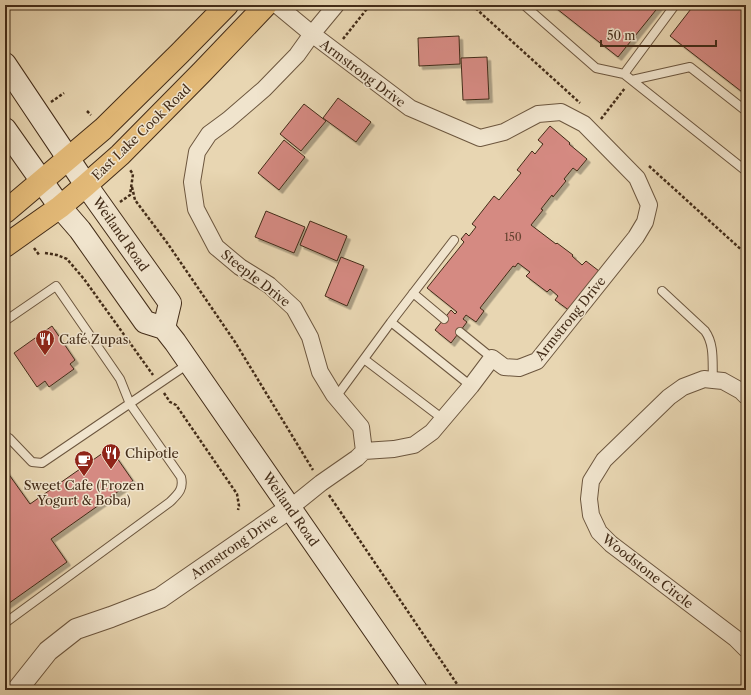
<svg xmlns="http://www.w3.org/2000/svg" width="751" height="695" font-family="'Libre Caslon Text',serif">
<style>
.building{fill:#d58a82;stroke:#432c18;filter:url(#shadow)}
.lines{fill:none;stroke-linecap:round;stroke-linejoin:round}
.service-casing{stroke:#6c563e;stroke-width:10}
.minor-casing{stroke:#6c563e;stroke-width:18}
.tertiary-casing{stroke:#6c563e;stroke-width:22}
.secondary-casing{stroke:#432c18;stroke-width:24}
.primary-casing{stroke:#432c18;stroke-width:24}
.path{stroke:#432c18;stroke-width:2.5;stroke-dasharray:3 2;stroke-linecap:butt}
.service{stroke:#f0e4cd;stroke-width:8}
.minor{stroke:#f0e4cd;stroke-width:16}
.tertiary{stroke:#f0e4cd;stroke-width:20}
.secondary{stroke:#f0e4cd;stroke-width:22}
.primary{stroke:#e4bb79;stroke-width:22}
.labels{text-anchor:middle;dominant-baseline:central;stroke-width:3;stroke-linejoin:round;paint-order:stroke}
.number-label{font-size:11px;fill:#684432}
.street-label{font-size:13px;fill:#432c18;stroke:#f0e4cd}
.poi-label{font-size:13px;fill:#432c18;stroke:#f0e4cd;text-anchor:start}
</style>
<defs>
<filter id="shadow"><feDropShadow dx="3.5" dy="3.5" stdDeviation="0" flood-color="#0004"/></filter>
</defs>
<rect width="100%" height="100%" fill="#e8d6b2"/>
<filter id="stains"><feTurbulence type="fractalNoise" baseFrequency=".005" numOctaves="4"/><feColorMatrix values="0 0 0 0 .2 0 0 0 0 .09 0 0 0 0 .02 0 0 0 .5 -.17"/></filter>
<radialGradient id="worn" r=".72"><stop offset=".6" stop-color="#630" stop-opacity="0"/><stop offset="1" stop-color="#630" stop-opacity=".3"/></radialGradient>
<path class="building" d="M552,5h108l-42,52z
M694,5h52v90l-76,-59z
M459,36l1,28 -41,2 -1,-28z
M487,57l2,42 -26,1 -2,-42z
M338,98l33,24 -15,20 -33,-24z
M304,104l22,17 -25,30 -21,-17z
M550,126l20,17 -1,1 18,15 -10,12 -4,-3 -9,11 2,2 -13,16 -1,-2 -11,14 2,1 -12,15 25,19 1,-1 16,12 -1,1 10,9 4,-4 13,10 -15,19 -14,21 -15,-11 3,-4 -8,-7 -3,3 -21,-16 4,-4 -12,-9 -3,4 -2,-1 -33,42 4,3 -8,11 -10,-7 -3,4 4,3 -16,21 -16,-13 16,-20 4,4 2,-2 -30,-24 37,-46 -3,-3 5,-6 3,3 7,-9 -4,-3 22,-28 5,4 22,-27 -4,-3 15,-19 3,3 8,-10 -5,-4z
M284,140l21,17 -26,33 -21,-17z
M266,211l39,16 -11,26 -39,-16z
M310,221l37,15 -10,25 -37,-16z
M341,257l23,9 -17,40 -22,-10z
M52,326l23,34 -5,4 4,5 -25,18 -4,-6 -8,6 -23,-34z
M110,448l23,33 -82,58 16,23 -62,44v-137l25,35z"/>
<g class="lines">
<g class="service-casing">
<path id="service" d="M524,5l72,63 28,6 122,97
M624,74l51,-69
M632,80l58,-13 56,44
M662,291l43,40c10,14 7,32 8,49
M413,293l31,26
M5,321l51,-35 64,93 10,25 51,73c3,12 -3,17 -11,25l-165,121
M391,322l80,64
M460,332l32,26
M364,359l79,60
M336,397l55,-75 63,-82
M5,439l4,-1 23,24 10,1 146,-99"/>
</g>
<g class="minor-casing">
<path id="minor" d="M277,5l35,29 98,74 70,30 24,-6 34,-18 23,-2 23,12 53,54 12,27 -4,17 -9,15 -99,124 -18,7 -15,-1 -12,-9 -21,28 -39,46 -18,13 -20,4 -30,2 -7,7 -36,25 -31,25
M336,5l-24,29 -15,21 -33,34 -36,31 -19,14 -12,18 -5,30 4,27 20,38 24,20 29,18 25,23 16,29 10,35 14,23 27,32 3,24
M746,396l-5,-5 -18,-10 -10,-1 -9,-1 -21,8 -14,10 -65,63 -13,21 -2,18 2,16 8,17 12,12 124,94 11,11"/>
</g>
<g class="tertiary-casing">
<path id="tertiary" d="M17,690l31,-39 28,-22 35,-12 49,-19 130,-90"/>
</g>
<g class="secondary-casing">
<path id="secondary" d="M5,64l81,121 84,118 -6,25
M5,129l55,78 20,23 65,92 19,6 11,14 241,348"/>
</g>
<g class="primary-casing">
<path id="primary" d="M5,212l98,-83 77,-76 47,-48
M5,246l55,-39 26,-22 34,-30 82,-83 64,-67"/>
</g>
<path class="path" d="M472,5l108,98
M343,39l27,-34
M51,102l13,-9
M87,111l4,4
M601,119l24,-31
M649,166l97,88
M132,187l3,13 33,44 67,98 78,128
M120,202l10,-7 3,-21 -3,-4
M34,248l6,8
M45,253l12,2 10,4 17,20 69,96
M164,393l6,9 6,3 61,89 2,12 -1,4
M329,495l132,195"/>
<use href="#service" class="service"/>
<use href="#minor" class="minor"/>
<use href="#tertiary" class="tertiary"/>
<use href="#secondary" class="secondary"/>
<use href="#primary" class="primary"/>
</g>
<defs>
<g id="restaurant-pin" transform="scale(1)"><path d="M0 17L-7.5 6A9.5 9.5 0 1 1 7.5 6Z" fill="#8f2418" stroke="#f0e4cd"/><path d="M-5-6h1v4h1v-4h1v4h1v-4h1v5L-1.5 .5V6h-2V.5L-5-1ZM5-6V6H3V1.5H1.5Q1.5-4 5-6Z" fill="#fff"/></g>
<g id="cafe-pin" transform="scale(1)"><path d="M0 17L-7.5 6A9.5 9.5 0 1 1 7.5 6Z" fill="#8f2418" stroke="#f0e4cd"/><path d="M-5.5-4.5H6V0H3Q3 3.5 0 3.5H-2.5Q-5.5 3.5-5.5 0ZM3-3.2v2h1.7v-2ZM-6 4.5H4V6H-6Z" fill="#fff"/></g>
</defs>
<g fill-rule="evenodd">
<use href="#restaurant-pin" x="45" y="339"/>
<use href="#restaurant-pin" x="111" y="453"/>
<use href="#cafe-pin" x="84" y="460"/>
</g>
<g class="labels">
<g class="number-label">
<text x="513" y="237">150</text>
</g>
<g class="street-label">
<text transform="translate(363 73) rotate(37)">Armstrong Drive</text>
<text transform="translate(141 132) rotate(-44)">East Lake Cook Road</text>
<text transform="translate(121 234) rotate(55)">Weiland Road</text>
<text transform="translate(256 278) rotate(38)">Steeple Drive</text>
<text transform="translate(570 318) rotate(-51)">Armstrong Drive</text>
<text transform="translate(291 509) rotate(55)">Weiland Road</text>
<text transform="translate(234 546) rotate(-35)">Armstrong Drive</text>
<text transform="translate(648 571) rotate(38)">Woodstone Circle</text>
</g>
<g class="poi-label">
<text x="59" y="339">Café Zupas</text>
<text x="125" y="453">Chipotle</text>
<text x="84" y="485" text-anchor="middle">Sweet Cafe (Frozen<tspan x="84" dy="15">Yogurt &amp; Boba)</tspan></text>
</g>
</g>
<rect width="751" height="695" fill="none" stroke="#e8d6b2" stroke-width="20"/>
<rect x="6" y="6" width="739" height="683" fill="none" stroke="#432c18" stroke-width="2"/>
<rect x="10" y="10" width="731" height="675" fill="none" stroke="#432c18"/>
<path d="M601 40v6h115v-6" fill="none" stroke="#432c18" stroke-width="2"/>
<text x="607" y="40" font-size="12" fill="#432c18" stroke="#f0e4cd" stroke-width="3" paint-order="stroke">50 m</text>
<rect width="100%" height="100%" filter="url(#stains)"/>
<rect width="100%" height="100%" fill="url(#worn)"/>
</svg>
